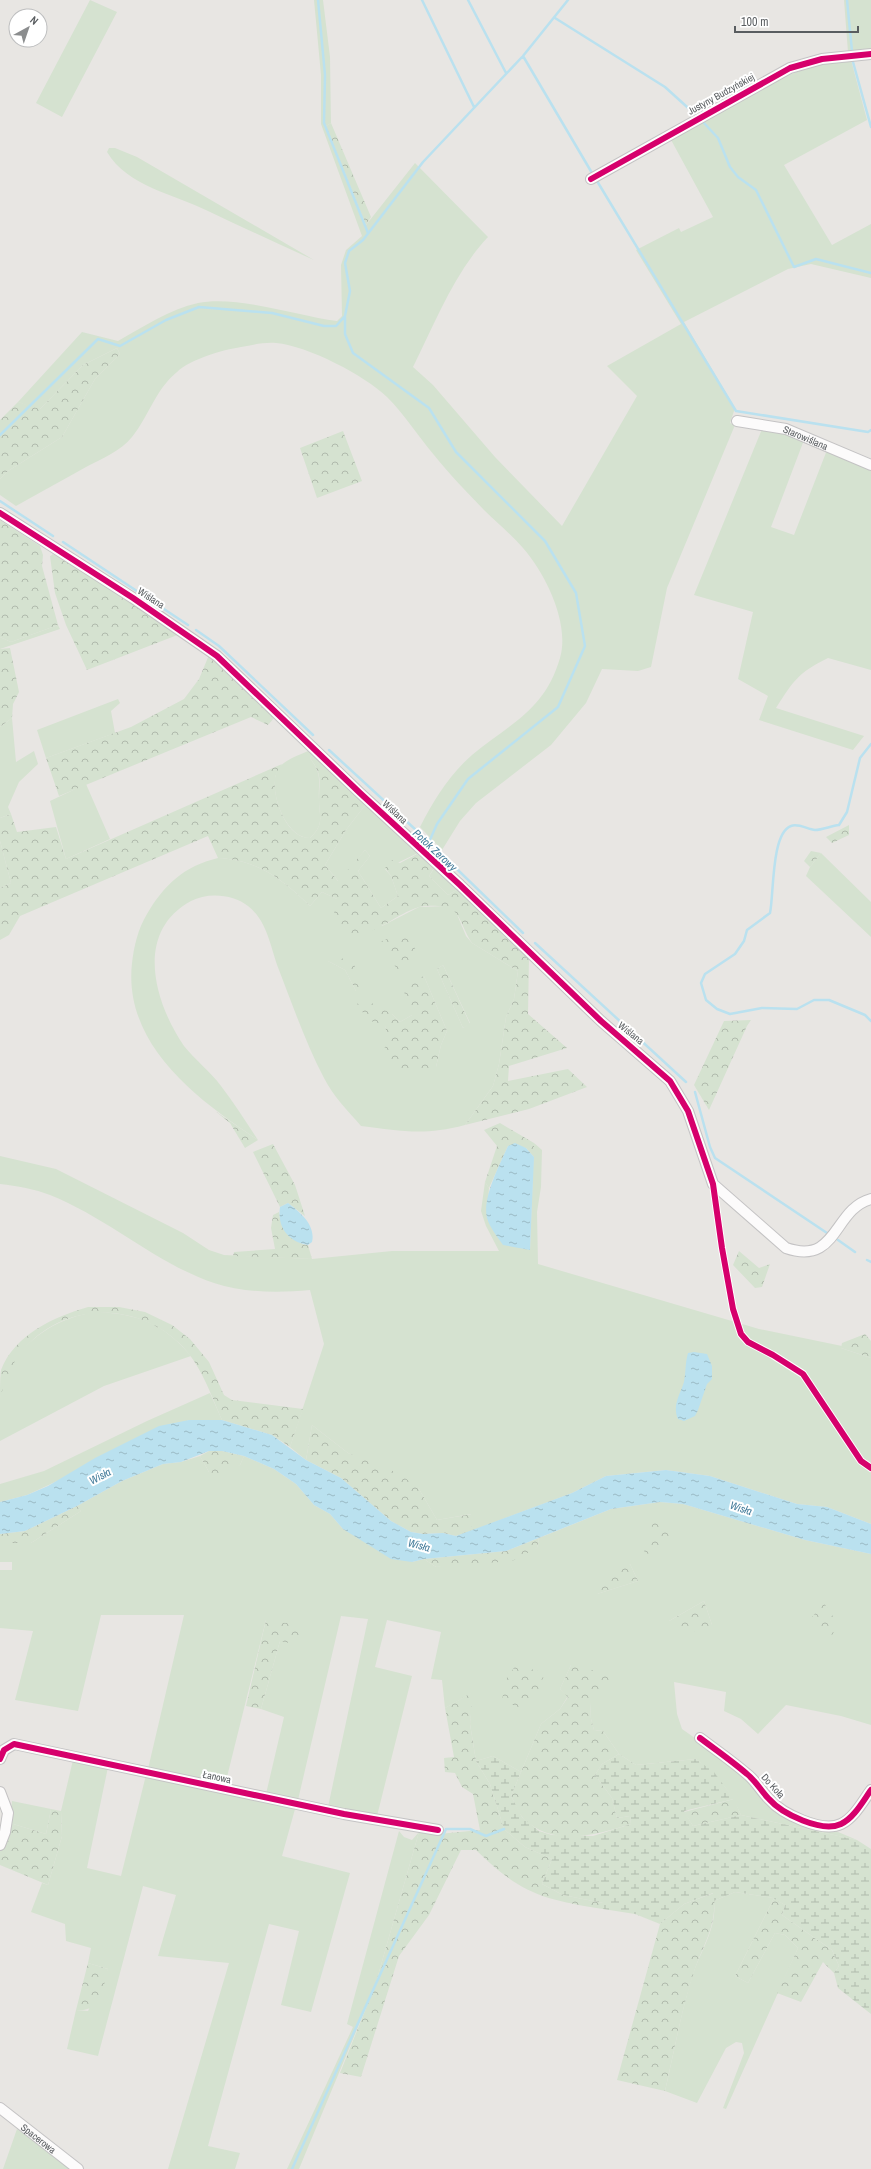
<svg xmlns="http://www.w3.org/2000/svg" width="871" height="2169" font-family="'Archivo Narrow',sans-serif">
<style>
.grass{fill:#d5e2d0;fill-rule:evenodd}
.forest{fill:url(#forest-crowns)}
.wetland{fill:url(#wetland-marsh)}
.water{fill:url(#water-ripples)}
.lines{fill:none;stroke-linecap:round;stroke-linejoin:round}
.stream{stroke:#bae1ef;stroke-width:2.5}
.minor-casing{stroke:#c4c3c4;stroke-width:12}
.minor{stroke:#fcfbfb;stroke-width:10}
.cycleway-casing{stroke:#fff;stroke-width:8}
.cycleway{stroke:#d6006c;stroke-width:6}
.labels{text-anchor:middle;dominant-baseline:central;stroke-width:4;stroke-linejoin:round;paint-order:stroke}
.street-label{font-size:10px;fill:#595d60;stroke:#fff}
.water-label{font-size:11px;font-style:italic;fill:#457d9b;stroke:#fff}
</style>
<defs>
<pattern id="forest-crowns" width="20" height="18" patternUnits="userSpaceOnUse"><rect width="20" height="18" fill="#d5e2d0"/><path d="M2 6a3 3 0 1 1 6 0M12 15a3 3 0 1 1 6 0" fill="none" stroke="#b0baac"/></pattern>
<pattern id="wetland-marsh" width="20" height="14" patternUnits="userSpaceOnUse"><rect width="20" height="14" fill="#d5e2d0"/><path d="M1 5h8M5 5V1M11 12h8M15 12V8" fill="none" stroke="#b0baac"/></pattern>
<pattern id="water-ripples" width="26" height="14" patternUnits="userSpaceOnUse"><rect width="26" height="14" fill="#bae1ef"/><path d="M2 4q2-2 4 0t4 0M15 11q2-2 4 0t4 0" fill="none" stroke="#9abac5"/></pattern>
</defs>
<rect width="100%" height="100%" fill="#e8e6e3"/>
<path class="grass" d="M90,0l27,12 -55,105 -26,-14z
M314,0h9l7,57 1,66 -5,3 40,99 49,-62 73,74c-34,36 -53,86 -75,130l20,18 62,72 67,69 75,-130 -30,-30 74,-42 -45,-74 43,-22 2,4 32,-15 -43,-79 126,-66 24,-8 31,-4 16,60 -83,45 48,80 39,-21v54l-60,-14 -23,5 -104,53 51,86 -5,15 5,2 -68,163 -16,79 -13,4 -36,-2 -16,34 -35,42 -75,58 -16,18 -18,29 -22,-23c14,-27 29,-52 52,-72 39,-32 73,-45 88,-97 10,-34 -14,-84 -37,-110 -12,-14 -26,-25 -39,-38 -17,-18 -35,-36 -50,-55 -16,-19 -30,-41 -47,-58 -23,-22 -79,-51 -111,-54 -12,-1 -24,2 -35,4 -19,3 -50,12 -64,25 -22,18 -28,44 -45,65 -11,14 -31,22 -46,30 -23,13 -47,26 -70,39l-16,-11v-16l8,-8 54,-34 33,-58 25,-25 -3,-6 -34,17 -44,45 -21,-8 64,-70 36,9c25,-14 52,-32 80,-38 39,-8 99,13 139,18l5,-5 -1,-51 5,-15 16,-14 -41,-112v-49z
M844,0h27v49l-23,3z
M109,148h6l22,9 177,103c-36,-16 -70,-32 -106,-49 -34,-17 -80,-24 -101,-59z
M762,429l25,4 17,7 -33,87 23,8 33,-85 44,19v201l-43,-12c-30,15 -34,22 -52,50l88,28 -11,14 -94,-30 9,-24 -30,-17 15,-67 -59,-17z
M58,625l2,4 -60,20v-12l11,5z
M118,699l2,4 -9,8 4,22 -69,25 -9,-28z
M12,718l4,44 18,-11 4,13 -19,18 -11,25 3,7 -11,4v-91z
M310,750l4,4 -4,4c13,18 8,22 9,42 0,17 6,24 -9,38 -24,1 -42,-47 -33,-67 5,-11 23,-16 33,-21z
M86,784l24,55 -44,20 -16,-58z
M366,804l54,48 -35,17 6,7 7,20 -17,12 -23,-37 12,-15 -5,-6 -26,32 -14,-17 21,-35z
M0,841l11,42 -11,5z
M821,853l50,49v35l-65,-61 4,-9z
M218,858c40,2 64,21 92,48l12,-14 15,7 45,27 37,-19 29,-1 8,6 10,24 6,7 46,28 -4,28 -8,18 -7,47 -6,22 -28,39c-41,11 -64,6 -104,1 -13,-15 -28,-30 -37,-48 -18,-34 -31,-72 -45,-108 -9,-23 -11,-48 -31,-64 -14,-12 -41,-14 -57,-5 -57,31 -37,101 -7,145 11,14 26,25 37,40 13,17 25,36 37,54 -60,-40 -135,-95 -126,-177 2,-17 6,-34 15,-49 17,-29 37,-48 71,-56zM328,961l26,3 2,27 -11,-21zM443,965l27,58 -7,5 -26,-59zM424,976l23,55 -6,14 -5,22 -46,-25 -5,-16 7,-12 8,8 12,-7z
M435,867l23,22 -10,6 -19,-19z
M534,1143l8,7 -1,37 -4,25 1,52 221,65 83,17 -1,2 30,10v166l-44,-17 -30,-3 -87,-28 -44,-6 -60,6 -34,17 -101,38v-17l-34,6 -18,-31 -71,-36 -36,-28 -6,35 -16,-13 34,-103 -14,-54c-31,3 -66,3 -96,-7 -59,-20 -106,-65 -164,-88 -15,-6 -33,-9 -50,-11v-28l56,13 127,64 26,17 15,5 88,4 80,-8h107l-13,-25 -5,-15 4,-29 4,6 -2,28 43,34z
M98,1312c41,2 66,12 93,44l-87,30 -104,55c0,-14 0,-29 0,-43 5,-47 53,-82 98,-86z
M210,1393l12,27h-33l-162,75 -27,7v-18l44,-13 103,-50z
M200,1456l9,16 31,-7 4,-9 30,13 22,15 18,21 16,9 13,15 69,33 12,-3 12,8 101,-19 2,-10 72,-29 49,-7 23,2 122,36 66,14v171l-30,-9 -55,-11 -28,29 -17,-15 -17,-8 2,-19 -52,-10 3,32 5,15 50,35 20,19 13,18 92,39 -116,-25c-11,-25 -24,-40 -45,-56l-60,6 -17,-11 -16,-23 -9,-1 -3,-11 -1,-16 -19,-38 -11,24 8,7 -8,13 -19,15 -20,48 -28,-16 -17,5 -6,-37 2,-31 -27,15 -3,-28 -11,-1 10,-47 -54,-12 -12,47 37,9 -35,140 -49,-9 40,-188 -27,-3 -43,184 -32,-6 18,-77 -23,-8 19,-68 -14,-21 -41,165 -77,-16 36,-154h-83l-23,96 -63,-11 18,-69 -33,-3v-58h12v-8h-12v-19h31l50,-32 -4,-5 45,-25 41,-17 18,-2zM630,1564l8,17 -41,13zM704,1601l8,24 -43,-4z
M73,1760l35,7 -21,101 34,8 25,-101 149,34 -13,47 68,17 -39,139 -30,-7 18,-74 -30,-7 -61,222 32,7 -5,16h-67l61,-206 -71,-7 18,-61 -33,-9 -45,170 -31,-7 9,-39 12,1 20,-42 -20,-6 3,-15 -25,-7 -1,-17 -34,-12 11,-29 6,2 14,-49 -1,-25z
M12,1801l39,8 -5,25 -36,-11z
M399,1831l5,6 8,3 7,-8 -44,154 -76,183h-12l66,-142 -6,-3z
M735,1892l39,6 -39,78 13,7 27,-50 10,2 13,13 -72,161 -3,-1 21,-55 -2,-10 -6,-1 -10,6 -29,55 -32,-12c9,-38 16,-80 28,-117 8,-24 24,-46 21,-73z
M17,2129l55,40h-69z"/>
<path class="forest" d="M331,123l40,94 -5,8 -40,-99z
M117,348l3,6 -25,25 -33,58 -54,34 -8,8v-59l18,-18 22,7 43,-44z
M343,431l19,50 -45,17 -17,-50z
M0,520l40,26 3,9 -1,11 16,59 -47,17 -11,-5z
M56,553l124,81 -93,36 -21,-45 -11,-32 -5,-37z
M10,648l9,44 -6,12 -1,14 -12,9v-78z
M209,655l66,62 -7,8 -17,-8 -192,79 -13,-38 85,-31 53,-28 15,-20z
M314,754l52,50 -20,26 -21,35 13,16 27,-31 5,6 -12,15 23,37 17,-12 -7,-20 -6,-8 7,-8 8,3 17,-9 17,14 -5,8 19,19 10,-6 71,69 -1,56 39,34 -58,18 -1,15 60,-12 19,18 -58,22 -64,16 28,-39 6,-22 7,-47 8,-18 4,-28 -46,-28c-7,-9 -11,-26 -18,-32 -7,-6 -26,-6 -35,-4 -23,7 -41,27 -66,27 -8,0 -15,-7 -21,-11l5,-24 -15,-7 -12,14c-28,-27 -52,-46 -92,-48l-10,-22 -188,80 -11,19 -9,5v-52l11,-5 -11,-42v-23l11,-4 6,18 39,-5 10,32 216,-95c-4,6 -7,10 -7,17 -2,20 13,58 35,57 15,-14 9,-21 9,-38 0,-20 4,-24 -9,-42z
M849,825v10l-17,8 -6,-6z
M811,851l10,2 -11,14 -6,-6z
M406,931l15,29 -23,11 -18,-29z
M337,956l17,8 8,21 -6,6 -11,-21 -17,-9z
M443,965l27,59 -7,4 -26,-59z
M424,976l23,55 -6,14 -5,22 -22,6 -20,-7 -12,-15 7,-9 -4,-16 -17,-6 -11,-16 7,-5 28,15 8,8 12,-7 -10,-29z
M751,1020l-4,6 -38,84 -15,-25 30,-64z
M215,1111l43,29 -13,8 -15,-25z
M500,1123l34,20v14l-8,-9 -18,-2 -19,42 -4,-6 12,-36 -13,-16z
M273,1144l22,41 10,31 -17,-13 -8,4 -27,-55z
M279,1212l1,7 22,25 6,1 4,14 -79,-3 1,-4 41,-3 -4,-21 2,-13z
M739,1251l20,17 11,-4 -8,23 -7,1 -22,-23z
M88,1307h31l26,5 27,13 18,14 19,23 15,33 8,5 71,9 -13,38 -18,-12 -50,-15c-12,-27 -21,-56 -43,-77 -45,-43 -120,-41 -159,11 -10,13 -15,28 -20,44 0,-8 0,-21 1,-28 14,-36 53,-53 87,-63z
M865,1334l6,7v17l-30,-10 1,-5z
M312,1425l36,28 52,21 19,15 18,31 35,-6 -1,17 -15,5 -13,-3 -20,1 -12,-2 -20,-11 -50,-43 -35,-18z
M209,1451h13l22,5 -4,9 -18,11 -13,-4 -9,-16z
M77,1506l4,5 -50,32h-31v-9l25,-3z
M660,1520l11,8c-1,18 -9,23 -25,26l-7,-11 10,-6 4,-15z
M539,1538l-2,10 -25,13 -76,6 -12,-8 82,-8z
M630,1564l8,17 -41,13 -5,-6 20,-18z
M704,1601l8,24 -20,7 -23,-4v-7z
M824,1603l14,21 -8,15 -18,-22z
M266,1620l34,5 -2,20 -18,-4 -19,68 -15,-3z
M516,1665l29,8 -8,20 -17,15 -18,-8 4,-21z
M571,1665l42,10 -23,28 1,16 3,11 9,1 16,23 -17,10 -7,11 17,23 5,20 13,-2 1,8c-35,11 -78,24 -108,-6 -5,-6 -8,-15 -12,-22l30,-72 19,-15 8,-12 -8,-8z
M473,1692l-3,32 6,37 14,23 14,45 21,18 27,12 -10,25 21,11 40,8v6c-61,-10 -82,-15 -127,-59h-15l-32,65 -30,41 -38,121 -21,-4 35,-87 44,-154 20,2 41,-4 -7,-36 -11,-7 -7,-14 -10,-1 -1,-14 10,-1 -9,-49z
M734,1799l7,16 -48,11 -9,-14z
M51,1809l10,2 1,25 -14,49 -48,-20v-14l10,-28 36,11z
M714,1893c3,36 -11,50 -21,82 -12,37 -19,77 -28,116l-48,-11 43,-156 24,-20z
M774,1898l11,7 -3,10 50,35 7,16 -5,7 -11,-11 -22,40 -24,-9 21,-45 -13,-13 -10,-2 -27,50 -13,-7z
M88,1963l20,6c-6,21 -5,43 -32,41z"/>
<path class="wetland" d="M619,1754l17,11 60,-6 18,13 20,27 -50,12 9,15 48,-11 116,25 14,9v165l-33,-26 -4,-15 5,-7 -7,-16 -50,-35 3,-10 -12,-7 -38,-6 -21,9 -1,-8 -29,11 -24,20 -25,-10 -32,-5v-6l-40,-8 -21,-11 10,-25 -27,-12 -21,-18 -14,-45 -14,-23 17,-5 28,16 -10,24 11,21 17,14 13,4 41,1 38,-12 -1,-8 -13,2 -5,-20 -17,-23 7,-11z"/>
<path class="water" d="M515,1143l11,5 8,9 -4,93 -27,-5c-6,-9 -13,-17 -16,-27 -5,-20 13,-54 21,-72z
M288,1203c12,9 28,22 24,39l-4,3c-20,-3 -31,-18 -28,-38z
M694,1352l13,2 5,12v13l-5,5 -9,26 -3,6 -11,5 -6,-2c-6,-14 2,-24 6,-37 2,-10 1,-19 4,-29z
M189,1420h33l50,15 34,25 35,18 50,43 20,11 12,2 20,-1 13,3 116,-43 34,-17 60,-6 44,6 87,28 30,3 44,17v30l-66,-14 -122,-36 -23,-2 -49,7 -105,42 -82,8 -12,3 -21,-3 -48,-30 -13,-15 -16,-9 -18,-21 -22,-15 -30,-13 -22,-5h-13l-28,11 -18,2 -41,17 -45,25 -52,25 -25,3v-32l27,-7 21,-9 47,-28 64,-32z"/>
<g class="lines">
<path class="stream" d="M318,0l7,75 -1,48 44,110
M422,0l52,107
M468,0l38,73
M847,0l5,51
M555,18l110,69 32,29
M523,56l69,117
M853,62l18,65
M704,123l14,15 12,29 8,10 18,13 38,77 22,-8 55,14
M597,181l139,230 132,21 3,-2
M345,317v17l8,19 76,55 27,44 89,89 31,52 9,53 -27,61 -90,72 -31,45 -8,18
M0,435l98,-96 22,7 46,-26 33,-13 73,6 52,13h12l9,-10 5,-25 -5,-28 4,-12 14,-11 60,-78 100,-106 45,-56
M0,501l53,35
M63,542l125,83
M196,630l23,16 94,89
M871,744l-11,14 -13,54 -8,13c-8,1 -17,5 -24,5 -8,-1 -17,-7 -24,-4 -20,7 -17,69 -21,87l-23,17 -3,11 -9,13 -30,20 -4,9 5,17 11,9 13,5 32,-6 35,1 17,-9h15l36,15 6,6
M329,750l100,92 94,91
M535,943l151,139
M695,1092l15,55 5,11 112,75
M838,1240l17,12
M867,1260l4,2
M292,2169l154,-340h24l16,7 18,-7"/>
<g class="minor-casing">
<g id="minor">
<path d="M591,179l199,-111 32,-9 49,-5"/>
<path id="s1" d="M737,421l49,8 85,36"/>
<path d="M0,513l133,85 84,58 143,137 100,92 141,136 69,60 18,30 25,73 73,64c52,18 47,-39 85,-49"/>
<path d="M700,1738c16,12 32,23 47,36 9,7 14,17 22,25 13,15 53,34 72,25 13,-6 22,-23 30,-34"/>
<path d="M0,1759l4,-9 10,-6 330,70 94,16"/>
<path d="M0,1792l8,21 -3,19 -5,13"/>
<path id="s2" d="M0,2108l78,61"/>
</g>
</g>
<use href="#minor" class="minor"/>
<g class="cycleway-casing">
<path id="cycleway" d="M591,179l199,-111 32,-9 49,-5
M0,513l133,85 84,58 143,137 100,92 141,136 69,60 18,30 25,73 9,64 11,61 8,25 7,8 25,13 30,19 58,87 10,7
M700,1738c16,12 32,23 47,36 9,7 14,17 22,25 13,15 53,34 72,25 13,-6 22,-23 30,-34
M0,1759l4,-9 10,-6 330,70 94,16"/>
</g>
<use href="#cycleway" class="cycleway"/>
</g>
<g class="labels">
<g class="street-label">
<text transform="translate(721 94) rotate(-29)">Justyny Budzyńskiej</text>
<text stroke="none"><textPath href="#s1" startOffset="71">Starowiślana</textPath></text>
<text transform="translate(151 598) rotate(33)">Wiślana</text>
<text transform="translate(395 812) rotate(43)">Wiślana</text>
<text transform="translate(631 1033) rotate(39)">Wiślana</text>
<text transform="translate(217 1777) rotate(12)">Łanowa</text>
<text transform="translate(773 1786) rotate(48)">Do Koła</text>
<text stroke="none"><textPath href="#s2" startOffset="49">Spacerowa</textPath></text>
</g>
<g class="water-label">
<text transform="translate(435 850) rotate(43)">Potok Zerowy</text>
<text transform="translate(100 1476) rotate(-27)">Wisła</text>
<text transform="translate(741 1508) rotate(18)">Wisła</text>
<text transform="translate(419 1545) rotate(15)">Wisła</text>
</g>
</g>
<g transform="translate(28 28) rotate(40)"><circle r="19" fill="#ffffff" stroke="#bdbebf"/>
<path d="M0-3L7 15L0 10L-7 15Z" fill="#8b8d8e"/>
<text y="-6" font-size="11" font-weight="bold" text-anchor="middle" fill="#595d60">N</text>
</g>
<path d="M735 26v6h123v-6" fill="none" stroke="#595d60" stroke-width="2"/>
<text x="741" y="26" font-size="12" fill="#595d60" stroke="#ffffff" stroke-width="3" paint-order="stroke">100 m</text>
</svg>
